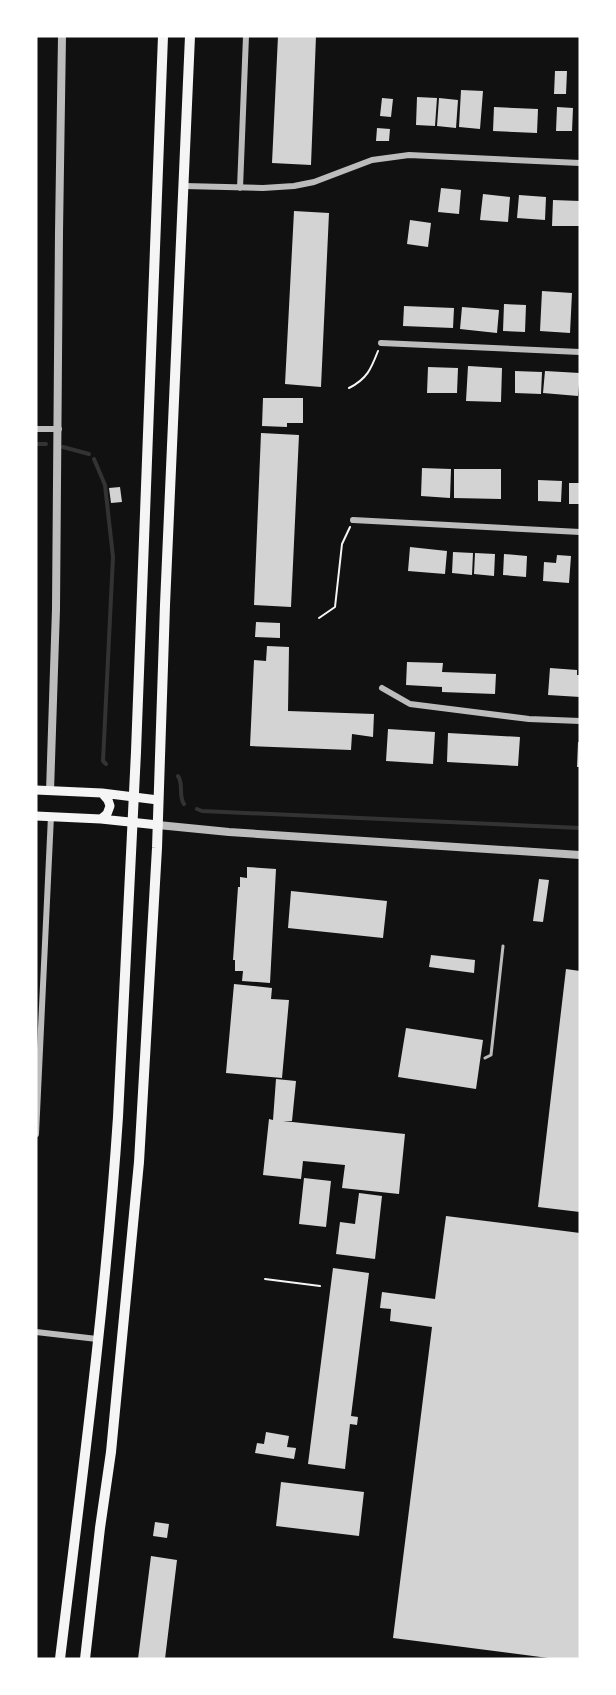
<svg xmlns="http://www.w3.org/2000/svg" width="616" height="1695" font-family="Helvetica,sans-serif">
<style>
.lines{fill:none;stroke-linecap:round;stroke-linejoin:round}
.stream{stroke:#333;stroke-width:4}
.building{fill:#d3d3d3}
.path{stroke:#f5f5f5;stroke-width:2}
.service{stroke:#bcbcbc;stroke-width:3}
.minor{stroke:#bcbcbc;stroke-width:6}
.tertiary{stroke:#bcbcbc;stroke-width:8}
.secondary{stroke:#f5f5f5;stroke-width:9}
.primary{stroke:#f5f5f5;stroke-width:10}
</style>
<rect width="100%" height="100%" fill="#111"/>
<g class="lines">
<path class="stream" d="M36,444h10
M63,447l26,7
M94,459l11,26 8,72 -10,204 3,3
M178,776c6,8 0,20 6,28
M197,809l5,2 378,17"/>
</g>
<path class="building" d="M278,36h38l-5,129 -39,-2z
M555,71h12l-1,23h-12z
M461,90l22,1 -3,38 -21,-2z
M417,97l20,1 -2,28 -19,-1z
M382,98l11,1 -2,18 -11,-1z
M439,98l19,2 -2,28 -19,-2z
M494,107l44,2 -1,24 -44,-2z
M557,107l16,1 -1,23h-16z
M377,128l13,1 -1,12h-13z
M441,188l20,2 -2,24 -21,-2z
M483,194l27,3 -2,25 -28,-2z
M519,195l27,2 -1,23 -28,-2z
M553,200l27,1v25h-28z
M294,211l35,2 -8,174 -36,-3z
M410,220l21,3 -3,24 -21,-3z
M542,291l30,2 -2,40 -30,-2z
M504,304l22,1 -1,27 -22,-1z
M404,306l50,2 -1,20 -50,-2z
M462,307l37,3 -2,23 -37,-4z
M468,366l34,2 -1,34 -35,-1z
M428,367l30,1 -1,25h-30z
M515,371l27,1 -1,22 -26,-1z
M545,371l35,2 -2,23 -35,-3z
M263,398h40v25h-16v4l-25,-1z
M261,433l38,2 -8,172 -37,-2z
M422,468l29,1 -1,29 -29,-2z
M454,469h47v30l-47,-1z
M538,480l24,1 -1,21 -23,-1z
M569,483h11v21h-11z
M120,487l2,15 -11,1 -2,-15z
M410,547l37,4 -2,23 -37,-3z
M453,552l20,1 -1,22 -20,-2z
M475,553l20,1 -1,22 -20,-2z
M504,554l23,2 -1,21 -23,-2z
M557,555l14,1 -2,27 -26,-2 1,-19 12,1z
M256,622l24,1v15l-25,-1z
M267,646l22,1 -1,64 86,3 -1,23 -21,-3 -1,16 -101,-4 4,-86 12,1z
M407,662l36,1 -1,9 54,2 -1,20 -53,-2v-5l-36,-2z
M550,668l27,2v5h3v22l-32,-2z
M388,729l47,3 -2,32 -47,-3z
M448,733l72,4 -2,29 -71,-4z
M578,742h2v25h-3z
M247,867l29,2 -6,114 -28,-2 1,-10h-8v-11h-2l5,-73h2v-10l7,1z
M539,879l10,1 -6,42 -10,-1z
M291,891l96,10 -4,37 -95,-10z
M431,955l44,5 -1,13 -45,-6z
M566,969l14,2v241l-42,-5z
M234,984l38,4 -1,11 18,1 -7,78 -56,-5z
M406,1028l77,12 -7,49 -78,-12z
M276,1079l20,2 -4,40h-9l122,13 -6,60 -57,-6 3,-23 -42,-4 -2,18 -38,-4 6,-56 4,1z
M304,1178l27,3 -5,46 -27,-3z
M359,1193l23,3 -7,63 -39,-5 4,-32 15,2z
M446,1216l134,17v426h-24l-163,-21 39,-311 -42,-6 1,-12 -11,-1 2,-16 53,7z
M333,1268l36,5 -18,143 7,1 -1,8 -7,-1 -5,45 -37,-5z
M266,1432l23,4 -2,11 9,1 -2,11 -39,-6 2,-10 7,1z
M281,1482l83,10 -5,44 -83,-10z
M155,1522l14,2 -2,14 -14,-2z
M151,1556l26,4 -12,99h-27z"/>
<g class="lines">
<path class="path" d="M349,388c18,-9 22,-19 29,-37
M319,618l16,-11 7,-63 8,-17
M265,1279l55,7"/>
<path class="service" d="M485,1058l6,-3 12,-109"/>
<path class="minor" d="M184,186l79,2 31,-2 20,-4 58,-22 37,-5 171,8
M240,188l6,-152
M381,343l199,9
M36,429h23
M353,520l227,12
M382,688l28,16 119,15 51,2
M36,1134l15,-318
M36,1332l61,7"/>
<path class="tertiary" d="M50,791l6,-182 3,-377 3,-196
M158,825l71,7 351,23"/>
<path class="secondary" d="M36,790l66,3 56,7
M36,816l65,3 57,6
M101,819l6,-5 3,-8 -2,-6 -6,-7"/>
<path class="primary" d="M60,1659c22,-180 46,-361 58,-542l18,-365 27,-716
M85,1659l15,-131 11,-76 28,-290 18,-314 8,-243 25,-569"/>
</g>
<rect width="616" height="1695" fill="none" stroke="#ffffff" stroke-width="75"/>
</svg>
